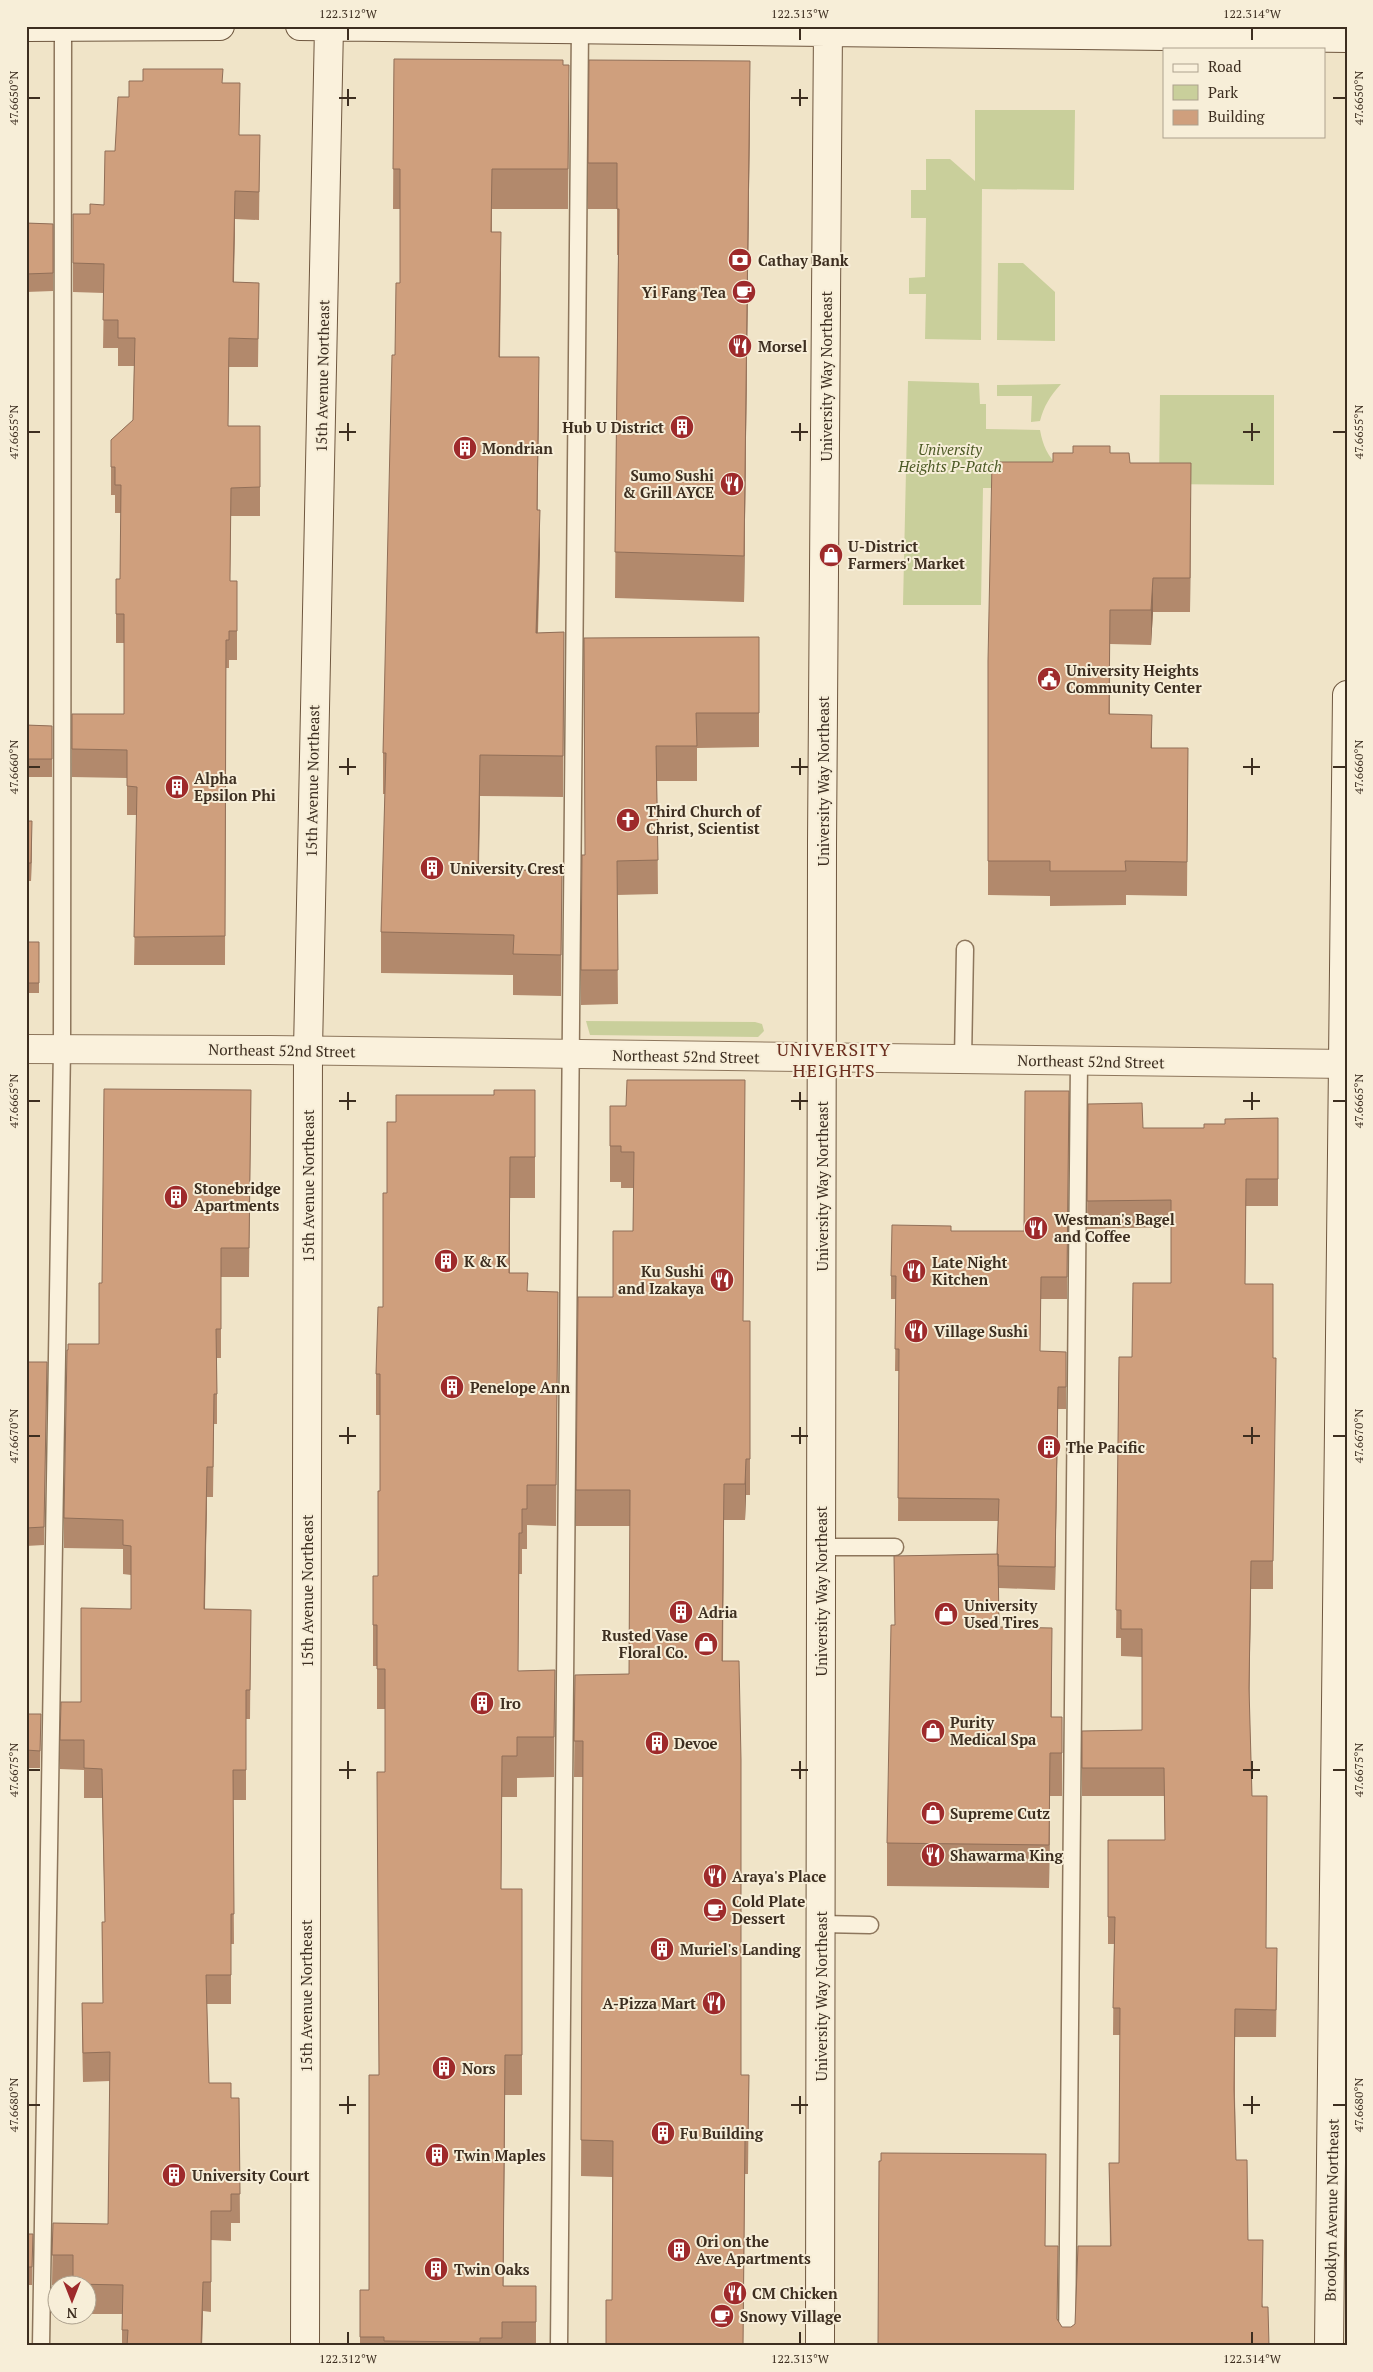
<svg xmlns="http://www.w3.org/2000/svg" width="1373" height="2372" font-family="'PT Serif',serif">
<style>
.green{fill:#c9cf9b}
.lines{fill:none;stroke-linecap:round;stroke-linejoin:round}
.lane-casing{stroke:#8d765c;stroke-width:19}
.street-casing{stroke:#8d765c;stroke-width:30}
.secondary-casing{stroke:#6f573f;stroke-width:30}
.lane{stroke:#faf1dc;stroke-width:16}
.street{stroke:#faf1dc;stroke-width:28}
.secondary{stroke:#faf1dc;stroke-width:28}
.wall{fill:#b2896c}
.shaded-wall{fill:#916f58}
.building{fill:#cf9f7d;stroke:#916f58}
.ticks{fill:none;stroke:#3d2e20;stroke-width:2}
.labels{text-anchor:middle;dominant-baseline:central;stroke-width:4;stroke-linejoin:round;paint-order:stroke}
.poi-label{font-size:15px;font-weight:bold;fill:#3d2e20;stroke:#f7eed8;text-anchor:start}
.street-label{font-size:15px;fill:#3d2e20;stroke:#f7eed8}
.park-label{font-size:15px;font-style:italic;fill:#4d5a26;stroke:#f7eed8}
.quarter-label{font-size:18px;letter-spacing:1px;fill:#6b2e1e;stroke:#f7eed8}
.neatline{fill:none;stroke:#3d2e20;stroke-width:2}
.ticks-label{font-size:12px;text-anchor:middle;fill:#3d2e20}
</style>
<rect width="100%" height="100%" fill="#f0e4c8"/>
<path class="green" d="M975,110h100l-1,80 -92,-1 -1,151 -56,-1 1,-45h-17v-16l16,-1 1,-59h-15v-28h15v-31h24l25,22z
M998,263h25l32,29v49l-58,-1z
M908,381l71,2 1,21h6v25l54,1c3,16 7,25 19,37l-43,21h-33l-2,117h-78z
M1061,384c-11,12 -17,22 -21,37l-9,1 1,-26h-35v-11z
M1160,395h114v90l-115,-1z
M586,1021l169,1 7,2 2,7 -6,6 -168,-2z"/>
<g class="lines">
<g class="lane-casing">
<path id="lane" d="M963,1060l2,-111
M821,1547h74
M821,1924l49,1
M41,2346l21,-1298 1,-1022
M559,2346l21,-2320
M1067,2346l12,-1285"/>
</g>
<g class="street-casing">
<path id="street" d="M26,1049l244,1 1077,14"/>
</g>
<g class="secondary-casing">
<path id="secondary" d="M300,26l1047,12
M26,27l194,-1
M305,2346l3,-1296 21,-1024
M820,2346l2,-1502 6,-818
M1329,2346l18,-1651"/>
</g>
<use href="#lane" class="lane"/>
<use href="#street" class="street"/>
<use href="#secondary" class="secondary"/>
</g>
<path class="wall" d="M394,59l169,6 6,41 -1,103h-76v23l9,41 -1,84 39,41 -2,112 3,40 -2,83 26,-1 -1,165 -83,-1 -1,73 83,2 -1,125 -48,-1v-20l-132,-2v-41l4,-138h-2v-41l12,-398 5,-72v-74h-7z
M223,83l16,52h21l-1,85 -24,-1 -1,63 25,1 -1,84h-29l-1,59h32v90h-29l-1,63v2h7v79h-8v8h-3l-1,297h-91l3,-150h-10v-37l-55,-1v-63h52v-71h-8v-64h4l1,-66h-6v-18h-4v-55l22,-20 1,-54h-16v-18h-15l1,-55 -31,-1v-78h17l14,-9 11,-54 14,-54z
M750,108l-6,494 -129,-4 3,-343h-1v-46h-29v-46z
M26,223l27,1v67l-27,1z
M1110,453l20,10 61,35 -1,114h-37l-2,33 -41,-1v70l42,34h36l-1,148 -61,-1v10l-76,1v-10l-62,-1v-234l65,-199z
M759,637v110l-62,1v33h-40l1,113 -41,1 1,109 -37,1v-35l4,-115 -1,-217z
M26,725l26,1v51h-26z
M26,821l6,19 -1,41h-5z
M26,942h13v51h-13z
M251,1090l-2,187h-28v81h-4v66h-3l-1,73h-6l-2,112 46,1 -1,109h-4v81h-13l1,144h-3v60h-24l2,79 22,15h8l1,125h-9v18l-20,-1v72l-8,-1 -1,35h-80v-32h-34v-30l-36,1 1,-62 55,1 2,-143 -27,1 -1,-49v-30h21l-1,-81h3l-3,-124h-18v-28l-24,-1v-29l71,-131v-34l-8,-1v-25l-59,-1v-30l35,-174 3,-61z
M535,1090v108h-25v75l18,18 30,1 -2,234 -29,-1v24h-5v25h-3l-1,97 37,-1 -1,107 -37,1v19h-15l-1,92h21v206h-17l-2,191h33v60h-176v-56h9l10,-215 6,-303v-63h-8v-43h-4v-41l5,-49 2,-85v-76h-4v-41l7,-67 4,-114 9,-71 98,-27z
M1069,1091l-2,208h-26l-1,52 26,1v57h-8l-3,181 -56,-2v39l53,44 -1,46h11v79h-12l-1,92 -162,-2v-43l8,-218 -1,-69 103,-2 1,-33h-100l1,-150h-4l1,-72h-5v-23l60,-45h73z
M1088,1104l55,24h61l21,-4 53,-6v88h-32l-1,78 28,74v231h-22l-2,111 3,96 14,152 11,28 -1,61h-41v60l1,63 12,80 15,67 6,39h-391l167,-100 12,73 5,8h9l4,-3 35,-78 -1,-83h10l1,-128h-7l1,-91h-6v-104h57l-1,-44h-82v-65l60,-1v-73l-21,-1v-18h-5l3,-281h13l39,-74v-56l-84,2z
M610,1106l133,215h7v174h-4l-1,25h-21l-1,141 18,414h8l-1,99h-3l-2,172h-137l6,-46v-123l-31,-1 2,-399h-9l1,-102 54,-1 1,-148h-54v-36l37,-193 20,-66 1,-43h-13v-6h-11z
M26,1362h21l-3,183 -18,1z
M26,1714h15l-1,54h-14z
M26,2234h7l-1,51h-6z"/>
<path class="shaded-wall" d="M750,61v47l-6,494v-46z
M235,191v28l-2,92v-29z
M539,357v41l-2,152v-40z
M1191,463v35l-1,114v-34z
M540,510v40l-4,123v-40z
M1153,578v34l-2,33v-35z
M1152,715v34l-1,-1z
M480,755v41l-2,113v-40z
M32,821v19l-1,41v-18z
M1058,1387v22l-3,181v-23z
M746,1459v36l-1,25v-36z
M207,1467v30l-3,142v-30z
M724,1484v36l-2,177z
M1251,1561v28l-2,127v-28z
M1052,1628v43l-1,89v-43z
M1050,1753v43l-1,92v-43z
M505,2055v40l-2,231v-40z
M203,2282l-1,64h-1z"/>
<path class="building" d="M394,59l169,1v5h6l-1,104h-76l-1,63h10l-2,125h40l-2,153h3l-4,123 28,-1 -1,124 -83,-1 -2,114 84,2 -1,84 -48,-1 1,-19 -133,-3 5,-179h-3l9,-398h3l1,-72h4v-114h-7z
M589,60l161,1 -6,495 -129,-4 4,-343h-2v-46h-29z
M143,69h80l-1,14h18l-1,52h21l-1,57 -24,-1 -2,91 26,1 -1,56 -29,-1 -1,88h32v61l-29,1 -1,88v5h7v50h-8v9h-3l-1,296 -91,1 3,-150 -10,-1v-36l-55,-1v-35h52v-100h-8v-35h4l1,-94h-6v-18h-4v-27l22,-20 2,-82h-17v-18h-15l1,-56 -31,-1v-49h17v-10l14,1 1,-54h10l3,-54h11v-16h14z
M26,223l27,1v49l-27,1z
M1073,446h37v7h19l1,10h61l-1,115h-37l-2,32h-41l-1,104 43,1 -1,33h37l-1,114 -62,-1 1,10h-76v-10h-62v-200l4,-199h61v-9h20z
M759,637v76h-63l1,33h-41l2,114 -41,1 1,109h-37l1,-115h3l-1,-217z
M26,725l26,1v33h-26z
M26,821h6l-1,42h-5z
M26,942h13v41h-13z
M627,1080h118l-2,241h7v138h-4l-1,25h-21l-2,177h17l2,99v315h8l-1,63h-3l-2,208h-137v-46h6l1,-159 -32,-1 2,-399h-9l1,-66 54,-1 1,-184h-54l2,-193h35v-66h20l1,-79h-13v-6h-11v-40h16z
M104,1089l147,1 -2,158h-28v81h-5l1,65h-3l-1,73h-6l-3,142 47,1 -1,80h-4v80h-13l1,144h-3v61h-25l3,108h22v15h8l1,96h-9v17h-20v71h-8l-2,64h-74l1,-16h-6l1,-45 -50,-1v-29h-21l1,-32 55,1 2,-172 -27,1 -1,-50h21l-1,-81h3l-3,-153 -18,-1v-28h-24l1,-38h20v-94l50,1v-63l-8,-1v-25l-59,-2 3,-168h1v-6h31v-61h3z
M494,1090h41v67h-25l-1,116h19l-1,18 31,1 -2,193h-29v24h-5v24h-3l-1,138 37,-1 -1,67h-37v19h-15l-1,133h21v166h-17l-2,231h33v36h-34v16h-22v4l-96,-1v-4h-24v-47h9v-215h10l-2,-303h8v-103h-8v-44h-4v-49h5v-85h2v-117h-4l2,-67h5v-114h4v-71h9v-27h98z
M1025,1091h44l-2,186h-26l-1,74 26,1v35h-8l-3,180 -57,-1v-12h-1l2,-55 -101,-1 1,-149h-4l1,-73h-5l1,-51 59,1v5h73z
M1142,1103l1,25h61v-4h21v-5l53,-1v61h-32l-1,105h28v74h3l-3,203h-22l-2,127 3,108h15l-1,152h11l-1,62 -41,-1 -1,80 2,71h11l1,80h15l-1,67h6l1,39h-391l1,-185h2v-8l165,1 -1,92h13l-1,73 5,8h9l4,-3 3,-78h33l-2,-83h10l1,-155h-7l2,-91h-7v-77h57l-1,-72h-82v-37l60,-1v-101h-21v-19h-5l3,-253h13l1,-74h38v-83l-84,1 1,-97z
M26,1362h21l-3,165 -18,1z
M998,1554l1,73 53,1 -1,89h11v36h-12l-1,92 -162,-2 4,-218h4l-1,-69z
M26,1714h15l-1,37 -14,-1z
M26,2234h7l-1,33h-6z"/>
<path class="ticks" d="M348,28v12M800,28v12M1252,28v12M348,89v17M800,89v17M28,98h12M339,98h17M791,98h17M1333,98h13M348,423v18M800,423v18M1252,423v18M28,432h12M339,432h17M791,432h17M1243,432h17M1333,432h13M348,758v17M800,758v17M1252,758v17M28,767h12M339,767h17M791,767h17M1243,767h17M1333,767h13M348,1092v18M800,1092v18M1252,1092v18M28,1101h12M339,1101h17M791,1101h17M1243,1101h17M1333,1101h13M348,1427v17M800,1427v17M1252,1427v17M28,1436h12M339,1436h17M791,1436h17M1243,1436h17M1333,1436h13M348,1761v18M800,1761v18M1252,1761v18M28,1770h12M339,1770h17M791,1770h17M1243,1770h17M1333,1770h13M348,2096v18M800,2096v18M1252,2096v18M28,2105h12M339,2105h17M791,2105h17M1243,2105h17M1333,2105h13M348,2332v12M800,2332v12M1252,2332v12"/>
<defs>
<g id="bank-disc" transform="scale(1.25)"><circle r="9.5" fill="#9e2a2b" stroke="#f7eed8"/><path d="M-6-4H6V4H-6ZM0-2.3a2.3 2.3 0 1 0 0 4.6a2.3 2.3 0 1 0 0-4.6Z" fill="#fff"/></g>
<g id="cafe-disc" transform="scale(1.25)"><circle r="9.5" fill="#9e2a2b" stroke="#f7eed8"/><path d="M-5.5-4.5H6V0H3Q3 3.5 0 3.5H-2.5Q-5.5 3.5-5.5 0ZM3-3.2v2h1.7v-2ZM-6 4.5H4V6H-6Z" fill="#fff"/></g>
<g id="restaurant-disc" transform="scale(1.25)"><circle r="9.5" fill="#9e2a2b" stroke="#f7eed8"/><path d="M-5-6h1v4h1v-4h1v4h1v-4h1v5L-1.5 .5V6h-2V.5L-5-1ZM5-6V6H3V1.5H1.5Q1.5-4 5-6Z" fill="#fff"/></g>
<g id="building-disc" transform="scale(1.25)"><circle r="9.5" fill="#9e2a2b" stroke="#f7eed8"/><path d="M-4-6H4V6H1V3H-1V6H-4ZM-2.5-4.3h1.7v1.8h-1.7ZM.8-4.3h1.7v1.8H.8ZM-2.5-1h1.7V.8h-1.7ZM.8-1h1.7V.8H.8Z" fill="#fff"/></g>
<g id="shop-disc" transform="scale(1.25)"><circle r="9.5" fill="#9e2a2b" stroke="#f7eed8"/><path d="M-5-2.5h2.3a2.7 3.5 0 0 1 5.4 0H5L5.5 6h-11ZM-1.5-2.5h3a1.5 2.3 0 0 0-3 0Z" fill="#fff"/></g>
<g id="civic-disc" transform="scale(1.25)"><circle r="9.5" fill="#9e2a2b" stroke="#f7eed8"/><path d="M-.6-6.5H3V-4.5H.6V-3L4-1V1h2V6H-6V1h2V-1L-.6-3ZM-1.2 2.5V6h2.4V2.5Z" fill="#fff"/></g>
<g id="church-disc" transform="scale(1.25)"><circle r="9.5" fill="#9e2a2b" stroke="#f7eed8"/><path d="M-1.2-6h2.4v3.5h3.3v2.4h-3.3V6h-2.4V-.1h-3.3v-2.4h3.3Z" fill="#fff"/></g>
</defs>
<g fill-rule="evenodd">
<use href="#bank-disc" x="740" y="260"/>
<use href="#cafe-disc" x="744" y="292"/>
<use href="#restaurant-disc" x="740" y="346"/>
<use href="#building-disc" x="682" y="427"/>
<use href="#building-disc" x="465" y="448"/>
<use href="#restaurant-disc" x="732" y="484"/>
<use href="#shop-disc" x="831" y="555"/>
<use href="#civic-disc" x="1049" y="679"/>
<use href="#building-disc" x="177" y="787"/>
<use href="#church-disc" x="628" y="820"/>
<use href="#building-disc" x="432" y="868"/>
<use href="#building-disc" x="176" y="1197"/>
<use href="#restaurant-disc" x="1036" y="1228"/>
<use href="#building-disc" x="446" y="1261"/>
<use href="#restaurant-disc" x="914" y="1271"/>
<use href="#restaurant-disc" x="722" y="1280"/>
<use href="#restaurant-disc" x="916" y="1331"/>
<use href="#building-disc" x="452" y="1387"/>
<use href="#building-disc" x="1049" y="1447"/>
<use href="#building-disc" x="681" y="1612"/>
<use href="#shop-disc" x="946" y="1614"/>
<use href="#shop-disc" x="706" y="1644"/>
<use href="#building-disc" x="482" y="1703"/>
<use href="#shop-disc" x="933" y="1731"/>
<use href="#building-disc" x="657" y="1743"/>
<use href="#shop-disc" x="933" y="1813"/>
<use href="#restaurant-disc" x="933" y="1855"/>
<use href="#restaurant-disc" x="715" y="1876"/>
<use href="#cafe-disc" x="715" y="1910"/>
<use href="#building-disc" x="662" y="1949"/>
<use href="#restaurant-disc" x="714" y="2003"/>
<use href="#building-disc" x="444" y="2068"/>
<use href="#building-disc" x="663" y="2133"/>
<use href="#building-disc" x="437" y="2155"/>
<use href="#building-disc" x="174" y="2175"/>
<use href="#building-disc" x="679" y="2250"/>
<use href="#building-disc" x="436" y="2269"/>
<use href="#restaurant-disc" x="735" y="2293"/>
<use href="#cafe-disc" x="722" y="2316"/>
</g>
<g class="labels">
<g class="poi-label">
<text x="758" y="260">Cathay Bank</text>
<text x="726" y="292" text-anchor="end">Yi Fang Tea</text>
<text x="758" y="346">Morsel</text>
<text x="664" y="427" text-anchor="end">Hub U District</text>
<text x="482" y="448">Mondrian</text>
<text x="714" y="475" text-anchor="end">Sumo Sushi<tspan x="714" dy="17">&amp; Grill AYCE</tspan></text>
<text x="848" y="546">U-District<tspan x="848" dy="17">Farmers' Market</tspan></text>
<text x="1066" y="670">University Heights<tspan x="1066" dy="17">Community Center</tspan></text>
<text x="194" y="778">Alpha<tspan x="194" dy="17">Epsilon Phi</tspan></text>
<text x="646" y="811">Third Church of<tspan x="646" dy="17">Christ, Scientist</tspan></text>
<text x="450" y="868">University Crest</text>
<text x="194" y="1188">Stonebridge<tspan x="194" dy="17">Apartments</tspan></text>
<text x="1054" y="1219">Westman's Bagel<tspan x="1054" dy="17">and Coffee</tspan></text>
<text x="464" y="1261">K &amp; K</text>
<text x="932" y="1262">Late Night<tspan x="932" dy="17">Kitchen</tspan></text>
<text x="704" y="1271" text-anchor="end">Ku Sushi<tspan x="704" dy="17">and Izakaya</tspan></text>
<text x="934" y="1331">Village Sushi</text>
<text x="470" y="1387">Penelope Ann</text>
<text x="1066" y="1447">The Pacific</text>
<text x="964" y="1605">University<tspan x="964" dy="17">Used Tires</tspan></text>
<text x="698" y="1612">Adria</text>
<text x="688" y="1635" text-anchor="end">Rusted Vase<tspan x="688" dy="17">Floral Co.</tspan></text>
<text x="500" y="1703">Iro</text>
<text x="950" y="1722">Purity<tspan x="950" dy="17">Medical Spa</tspan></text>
<text x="674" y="1743">Devoe</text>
<text x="950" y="1813">Supreme Cutz</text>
<text x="950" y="1855">Shawarma King</text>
<text x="732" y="1876">Araya's Place</text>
<text x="732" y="1901">Cold Plate<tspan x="732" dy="17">Dessert</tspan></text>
<text x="680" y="1949">Muriel's Landing</text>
<text x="696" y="2003" text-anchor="end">A-Pizza Mart</text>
<text x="462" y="2068">Nors</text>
<text x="680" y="2133">Fu Building</text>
<text x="454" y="2155">Twin Maples</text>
<text x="192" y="2175">University Court</text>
<text x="696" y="2241">Ori on the<tspan x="696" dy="17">Ave Apartments</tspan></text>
<text x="454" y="2269">Twin Oaks</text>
<text x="752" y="2293">CM Chicken</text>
<text x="740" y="2316">Snowy Village</text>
</g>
<g class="street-label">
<text transform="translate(322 376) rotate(-89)">15th Avenue Northeast</text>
<text transform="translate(826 376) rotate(-90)">University Way Northeast</text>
<text transform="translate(312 781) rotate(-89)">15th Avenue Northeast</text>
<text transform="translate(823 781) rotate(-90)">University Way Northeast</text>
<text transform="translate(282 1050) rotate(1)">Northeast 52nd Street</text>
<text transform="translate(686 1056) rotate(1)">Northeast 52nd Street</text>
<text transform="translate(1091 1061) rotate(1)">Northeast 52nd Street</text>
<text transform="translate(308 1186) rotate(-90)">15th Avenue Northeast</text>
<text transform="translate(822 1186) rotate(-90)">University Way Northeast</text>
<text transform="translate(307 1591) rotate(-90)">15th Avenue Northeast</text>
<text transform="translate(821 1591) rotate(-90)">University Way Northeast</text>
<text transform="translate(306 1996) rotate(-90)">15th Avenue Northeast</text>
<text transform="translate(821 1996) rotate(-90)">University Way Northeast</text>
<text transform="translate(1331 2210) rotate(-89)">Brooklyn Avenue Northeast</text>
</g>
<g class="park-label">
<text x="950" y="449">University<tspan x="950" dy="17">Heights P-Patch</tspan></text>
</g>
<g class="quarter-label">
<text x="834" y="1049">UNIVERSITY<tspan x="834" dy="21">HEIGHTS</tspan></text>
</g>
</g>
<rect width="1373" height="2372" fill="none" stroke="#f7eed8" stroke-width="55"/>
<rect x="1163" y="48" width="162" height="90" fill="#f7eed8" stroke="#ada18e"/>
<rect x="1173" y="64" width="25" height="8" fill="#faf1dc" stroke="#ada18e"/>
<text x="1208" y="72" font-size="15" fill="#3d2e20">Road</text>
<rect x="1173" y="85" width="25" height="15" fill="#c9cf9b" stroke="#ada18e"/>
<text x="1208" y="98" font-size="15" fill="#3d2e20">Park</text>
<rect x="1173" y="110" width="25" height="15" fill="#cf9f7d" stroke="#ada18e"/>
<text x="1208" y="122" font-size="15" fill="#3d2e20">Building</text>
<g transform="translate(72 2300) rotate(180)"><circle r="24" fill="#f7eed8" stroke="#ada18e"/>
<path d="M0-4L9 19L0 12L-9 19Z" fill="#9e2a2b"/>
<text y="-8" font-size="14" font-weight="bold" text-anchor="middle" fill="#3d2e20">N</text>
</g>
<rect x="28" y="28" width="1318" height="2316" class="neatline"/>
<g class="ticks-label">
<text x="348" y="18">122.312°W</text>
<text x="800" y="18">122.313°W</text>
<text x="1252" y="18">122.314°W</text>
<text transform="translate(1359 98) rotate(-90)" y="4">47.6650°N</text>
<text transform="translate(14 98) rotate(-90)" y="4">47.6650°N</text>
<text transform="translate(1359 432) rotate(-90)" y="4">47.6655°N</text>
<text transform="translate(14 432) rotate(-90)" y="4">47.6655°N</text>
<text transform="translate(1359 767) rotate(-90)" y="4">47.6660°N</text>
<text transform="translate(14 767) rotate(-90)" y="4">47.6660°N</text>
<text transform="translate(1359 1101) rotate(-90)" y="4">47.6665°N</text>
<text transform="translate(14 1101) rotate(-90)" y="4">47.6665°N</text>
<text transform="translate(1359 1436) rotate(-90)" y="4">47.6670°N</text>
<text transform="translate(14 1436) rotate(-90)" y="4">47.6670°N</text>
<text transform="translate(14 1770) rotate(-90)" y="4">47.6675°N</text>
<text transform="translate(1359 1770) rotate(-90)" y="4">47.6675°N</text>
<text transform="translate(1359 2105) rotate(-90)" y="4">47.6680°N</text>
<text transform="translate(14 2105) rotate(-90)" y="4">47.6680°N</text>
<text x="348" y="2363">122.312°W</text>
<text x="800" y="2363">122.313°W</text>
<text x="1252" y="2363">122.314°W</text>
</g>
</svg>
